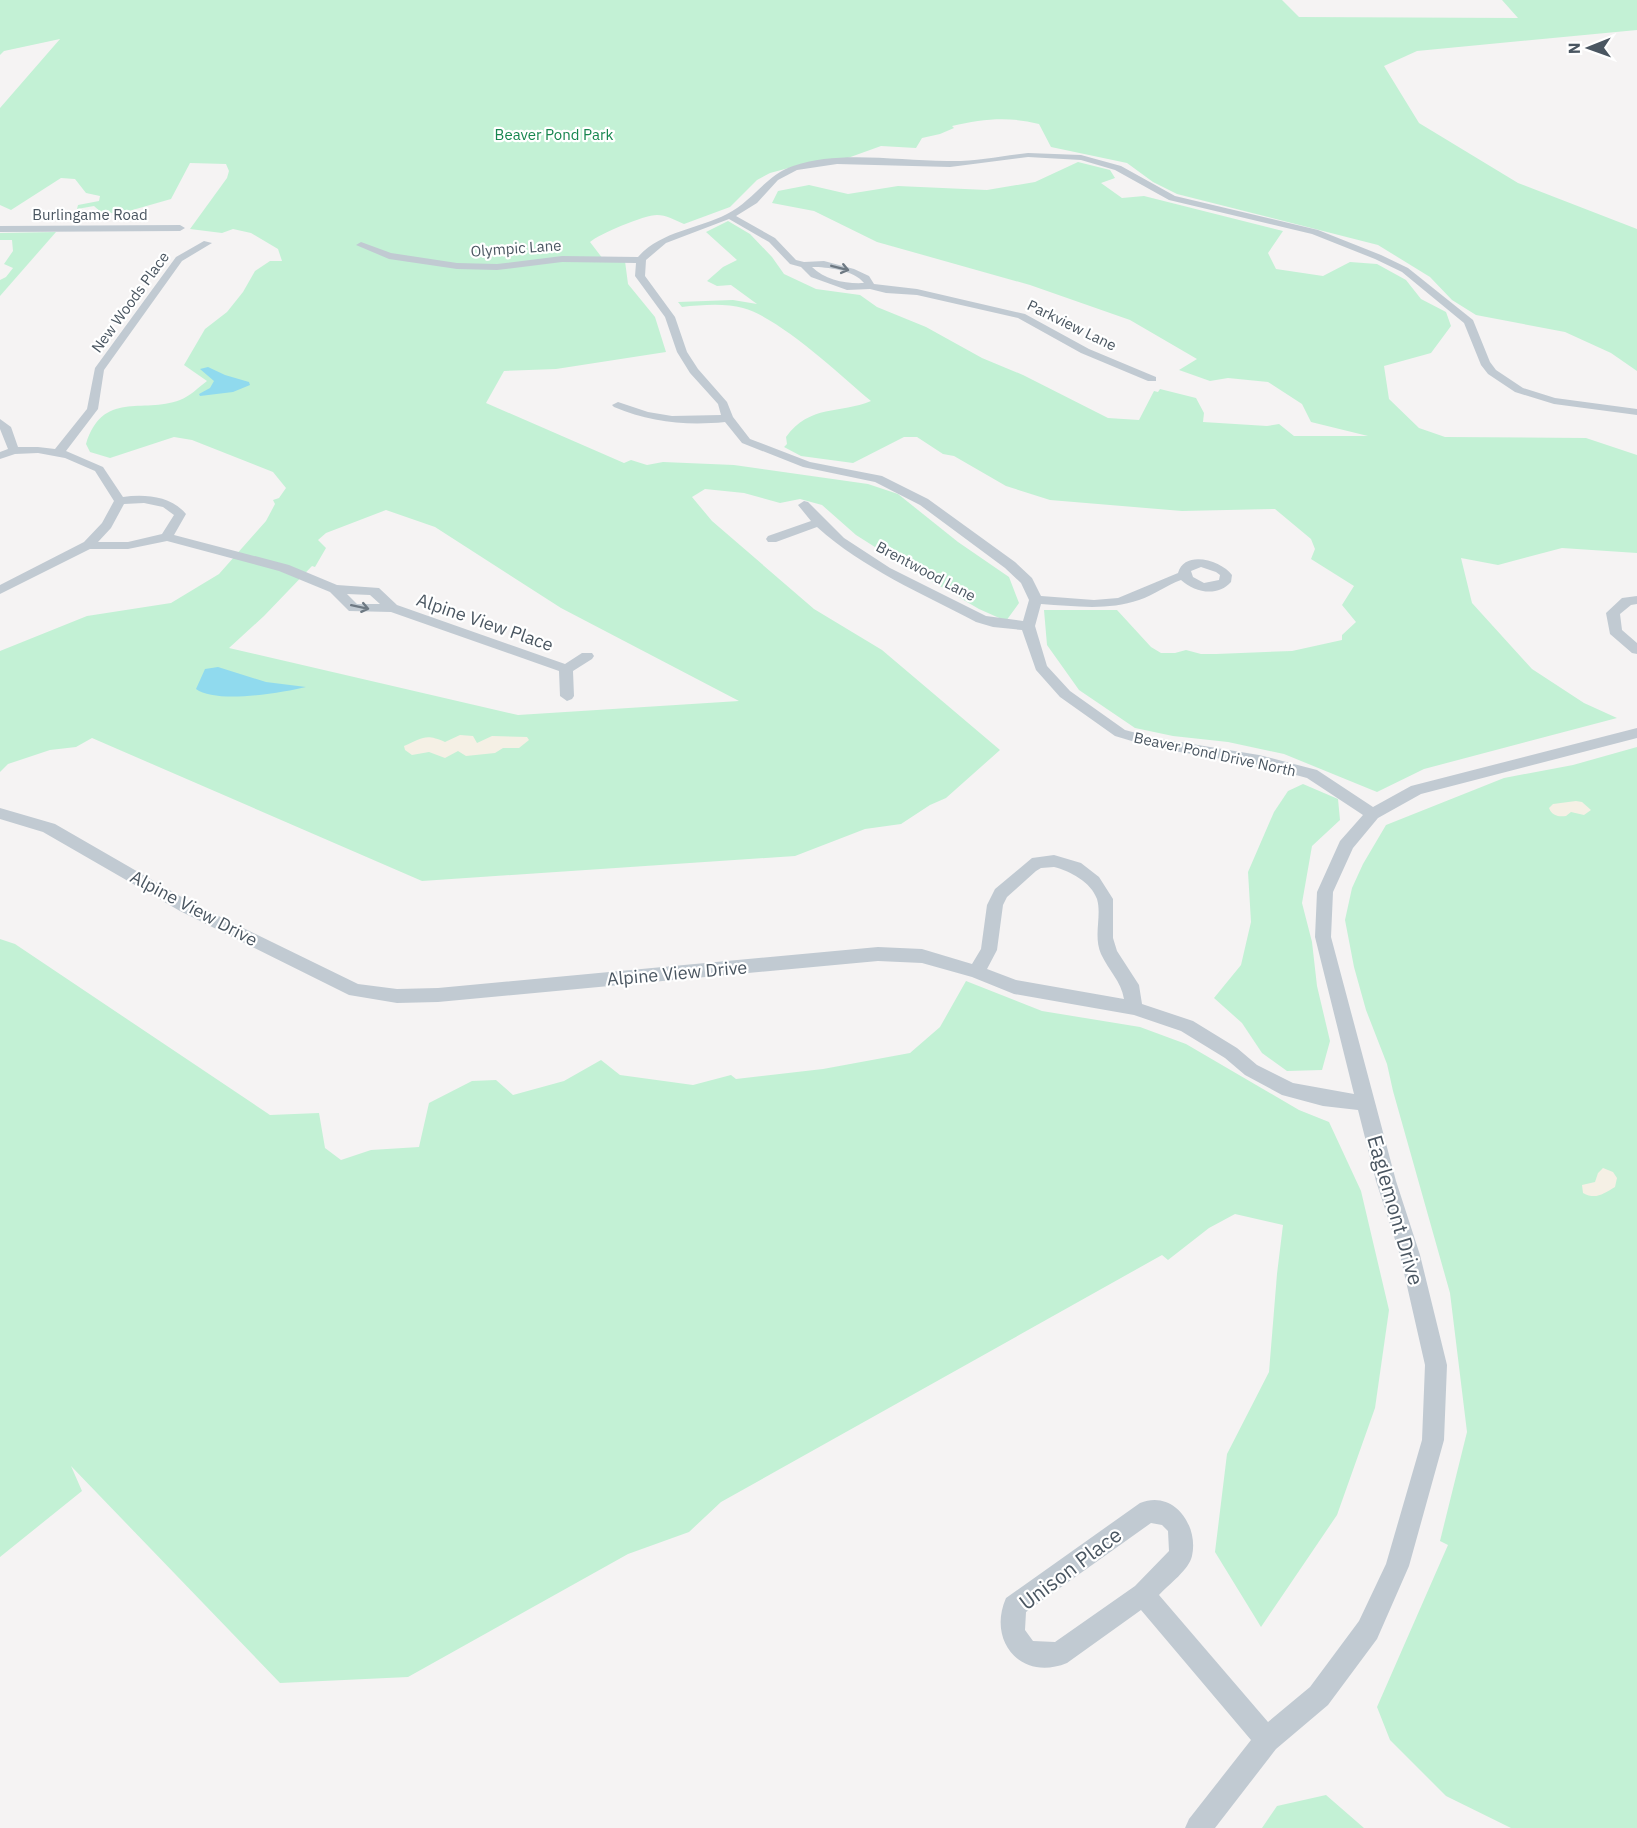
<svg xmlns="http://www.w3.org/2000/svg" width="1637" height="1828" font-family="'IBM Plex Sans',sans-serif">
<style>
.green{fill:#c3f1d5;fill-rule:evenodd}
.sand{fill:#f5f0e5}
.water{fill:#90daee}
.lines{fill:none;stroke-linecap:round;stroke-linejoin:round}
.minor{fill:#c1cad2;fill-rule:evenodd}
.oneway{stroke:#6e7983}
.labels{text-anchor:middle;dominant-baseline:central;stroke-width:4.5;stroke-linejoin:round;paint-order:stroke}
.far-park-label{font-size:15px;fill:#17864f;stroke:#fff}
.far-street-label{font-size:15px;fill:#4a5661;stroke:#fff}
.street-label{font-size:18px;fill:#4a5661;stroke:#fff}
.near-street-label{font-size:21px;fill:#4a5661;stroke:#fff}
</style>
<rect width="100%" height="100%" fill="#f5f3f3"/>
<path class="green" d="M0,0h1282l17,17 219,1 -16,-18h135v30l-220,21 -33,15 35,57 99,60 119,46v142l-26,-18 -46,-21 -89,-17 -24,-15 -22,-23 -52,-32 -201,-51 -24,-12 -26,-19 -76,-16 -12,-23c-31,-8 -56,-5 -87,2l2,2 -14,6 -18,4 -6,10 -35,-2 -36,13 -34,3 -41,11 -13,7 -27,27 -46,17c-9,-4 -18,-9 -27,-9 -13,0 -58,19 -67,27l13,17 22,2 3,23 27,33 11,35 -110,17 -52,2 -18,32 138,60 7,-3 16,5 16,-3 71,3 134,19 30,10 60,48 51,35 10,26 -13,18 -27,-12 -82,-48 -41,-26 -34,-30 -22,-6 -20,4 -36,-10 -39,-4 -13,8 20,24 102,88 68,41 118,100 -54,48 -16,7 -29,19 -36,5 -70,27 -373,25 -330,-143 -16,9 -26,3 -42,14 -8,8v-121l87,-35 84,-13 48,-29 47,-53 9,-17 -2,-4 6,-2 7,-10 -13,-16 -81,-32 -18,-3 -64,21 -20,-6 -4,-8c17,-54 56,-30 94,-44 9,-3 19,-13 27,-19l-23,-16 21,-36 22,-17 16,-20 12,-21 15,-10h12l-4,-12 -27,-16 -18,-4 -11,4 -32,-4 37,-51 2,-7 -3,-7 -36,-1 -19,36 -42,12 -26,3 -9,-8 -17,3 1,-4 21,-4 1,-5 -14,-3 -11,-14 -14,-1 -50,32 -11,-5v-97l60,-69 -56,12 -4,4zM386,510l49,17 126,81 178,93 -221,14 -289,-67 35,-32 48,-50 3,1 11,-19 -8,-8 8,-7z
M1078,162l32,8 5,8 -14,5 21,15 22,-2 139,35 -15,22 8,16 47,7 27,-14 27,2 29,16 15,19 25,13 5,14 -20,27 -47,13 5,33 30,29 26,9 141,1 51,17v98l-75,-5 -64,17 -37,-7 11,45 60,66 52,34 33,15 -193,51 -47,23 -93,-38 -56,-12 -55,-6 -38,-8 -56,-38 -32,-45 -3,-35h73l34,37 10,6h14l11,-3 15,4h15l76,-3 50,-11v-5l14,-13 -14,-17 12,-19 -43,-27 4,-10 -4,-10 -36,-30 -93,2 -132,-11 -44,-14 -52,-30 -11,-2 -26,-17h-13l-51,26 -52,-7 -17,-9 3,-3 -1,-7c24,-33 54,-23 85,-36 -31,-26 -91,-83 -128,-93 -18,-5 -42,-3 -61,-1l-4,-5 55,-2 24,4 -26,-19 -14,1 -10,-5 16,-14 14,-7 -31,-28 22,-11 22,13 22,23 12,17 32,15 44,6 17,12 49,20 56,31 41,17 85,43 31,2 15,-29 4,1 2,-3 36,9 8,15 -1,9 64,4 12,-2 15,12h74l-57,-14 -9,-18 -34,-22 -40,-4 -18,3 -31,-11 18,-11 -67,-39 -100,-35 -153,-43 -63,-31 -42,-8 6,-12 31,-6 39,9 50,-8 89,4 48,-8z
M56,232l-56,64v-16l6,-3 7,-9 -9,-4 9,-13 -1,-11h-12v-7z
M1637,747v1081h-126l-65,-32 -56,-56 -13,-33 71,-162 -8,-4 27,-109 -17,-139 -57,-202 -6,-27 -21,-54 -12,-43 -9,-47 7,-32 11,-24 23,-39 118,-47 69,-13z
M1303,784l35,15 2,21 -28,26 -10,57 10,39 5,44 13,55 -8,29 -35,1 -25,-18 -20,-30 -28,-25 27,-33 10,-43 -3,-50 26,-60 14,-21z
M0,939l15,5 255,171 49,-2 6,35 16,12 30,-10 48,-3 10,-44 43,-22 24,-1 17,15 51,-14 37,-21 19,15 73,10 38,-10 5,4 87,-10 87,-16 30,-26 26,-46 76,30 98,16 46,17 113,66 30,12 32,69 28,119 -14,98 -38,107 -76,112 -46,-75 12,-98 42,-82 8,-98 6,-49 -48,-11 -26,14 -41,32 -6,-5 -441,247 -32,30 -61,22 -220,123 -128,6 -209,-217 11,25 -82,66z
M1326,1795l38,33h-102l15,-22z"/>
<path class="sand" d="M460,735l13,1 4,7 15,-7 35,1 2,3 -10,8h-16l-8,5 -29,3 -8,-5 -13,7 -16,-6 -17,3 -7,-5 -1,-4c19,-8 21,-13 41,-4z
M1576,801l6,1 9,8 -7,5 -13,-3 -5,4c-7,1 -14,0 -17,-8l4,-4z
M1603,1168l10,4 4,6 -2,9c-12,7 -19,13 -32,6l-1,-8 13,-3 3,-9z"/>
<path class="water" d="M208,367l17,8 24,7 1,3 -17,7 -33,4 -1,-2 11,-6 4,-7 -14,-12z
M218,667l48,15 40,5c-25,6 -90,17 -110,2l9,-20z"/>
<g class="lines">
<path class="minor" d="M1028,153l53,2 40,11 54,30 143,34 63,25 27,13 65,52 17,42 6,8 27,18 32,10 82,11v6l-83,-11 -39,-12 -27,-18 -7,-9 -17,-42 -62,-51 -27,-13 -63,-25 -143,-34 -54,-30 -34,-10 -53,-3 -78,10 -113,-3 -40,6 -19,10 -21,23 -21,13 39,22 21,22 8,2 20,-1 30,8 15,7 5,8 43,5 108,25 64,35 67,28v4h-8l-67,-28 -63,-35 -101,-23 -31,-2 -16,-4 -23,1 -36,-13 -10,-10 -11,-3 -21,-22 -40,-23 -63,24 -20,17 -1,16 30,41 12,35 11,17 29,33 6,15 17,22 60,23 72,14 46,23 87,63 17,16 9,18 53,4 24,-2 60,-25c7,-24 44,-12 54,2l-1,7c-13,15 -36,11 -50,-2 -14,5 -27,15 -42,20 -32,11 -65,6 -98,4l-6,22 12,40 23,25 55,39 30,8 104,17 58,15 56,37 38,-21 226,-58v10l-216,56 -43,24 -25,30 -20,44 -2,45 65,244 24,74 27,110 -3,75 -35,126 -32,73 -49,66 -52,44 -61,79h-30l4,-9 62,-79 -110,-130 -74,53c-46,19 -80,-22 -61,-65l134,-95c33,-14 59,22 52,53 -3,14 -23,28 -33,39l109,127 42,-35 49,-66 27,-57 36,-124 3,-75 -25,-110 -24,-74 -18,-71 -35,-4 -41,-11 -37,-20 -20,-17 -44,-27 -47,-16 -120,-21 -42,-17 -50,-14 -44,-2 -440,41 -41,1 -48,-8 -169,-84 -137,-79 -43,-13v-11l55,16 137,79 166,81 39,5 41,-1 440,-41 44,2 50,15 9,-15 6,-44 8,-16 37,-31 22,-3 27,8 18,14 14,22v39l4,13 22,34 3,19 51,17 44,27 20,17 36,18 61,11 -39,-157 2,-45 23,-51 23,-26 -56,-37 -48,-13 -104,-17 -40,-12 -55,-39 -24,-27 -14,-40 -29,-3 -17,-5c-55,-29 -112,-53 -159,-95l-41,15h-8l-2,-3 2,-3 43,-15 -13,-16 6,-4 4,1 36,36 46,30 96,48 37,5 6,-21 -8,-17 -16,-15 -85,-63 -45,-23 -72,-15 -61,-24 -17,-21c-39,4 -75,0 -111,-15l-2,-2 6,-3 30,10 24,4 49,-1 -3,-11 -28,-31 -13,-21 -12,-35 -30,-41 1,-13 -74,-1 -65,8 -40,-1 -68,-10 -33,-14 5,-3 30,11 66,10 40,1 65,-8 76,1c23,-26 60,-28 89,-43 26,-13 39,-39 66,-48 47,-16 104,-5 154,-5 26,1 54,-5 81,-8zM812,267c15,0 42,3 52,16 -18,1 -39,-3 -52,-16zM1201,567l15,5 4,3 -1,5 -15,3 -11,-6 -2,-6zM1054,867c16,4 37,15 43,32 5,17 -4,37 4,55 8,17 20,27 23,45l-108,-19 -29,-11 10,-19 6,-45 4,-8 29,-26 5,-3zM1151,1523l11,2 6,6 1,20 -34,35 -80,56 -22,-1 -8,-11 1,-18z
M0,226l180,-1 5,3 -5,3 -180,1z
M204,241l8,2 -30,18 -78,109 -6,39 -32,42 37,16 20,30c22,-3 48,-1 63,17l-12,21 115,30 48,20 42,3 18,17 168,59 17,-11h10l2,3 -2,3 -19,12 1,25 -2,3 -5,2 -7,-5 -1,-25 -168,-59 -42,-1 -19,-19 -51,-21 -112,-30 -39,8h-38l-90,45v-9l84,-43 18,-19 12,-22 -19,-30 -30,-13 -27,-5 -23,1 -15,5v-7l8,-3 -8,-20v-10l11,8 7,20h20l17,2 32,-40 8,-41 81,-111zM144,503l19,4 11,8 -12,19 -34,8h-30l13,-14 13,-24zM347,594l23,1 10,9h-23z
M1637,596v8l-6,1 -11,9 2,16 15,13v11l-5,-1 -22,-19 -4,-21 16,-15z"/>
</g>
<defs><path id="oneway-shaft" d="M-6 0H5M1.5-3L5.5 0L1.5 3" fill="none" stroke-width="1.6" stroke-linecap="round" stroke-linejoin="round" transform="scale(1.5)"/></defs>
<g class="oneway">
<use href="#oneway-shaft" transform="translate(840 268) rotate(14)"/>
<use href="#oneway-shaft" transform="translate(360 607) rotate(12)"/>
</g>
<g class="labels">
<g class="far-park-label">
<text x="554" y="134">Beaver Pond Park</text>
</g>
<g class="far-street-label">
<text x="90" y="214">Burlingame Road</text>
<text transform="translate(516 248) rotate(-4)">Olympic Lane</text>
<text transform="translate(130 302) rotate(-54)">New Woods Place</text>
<text transform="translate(1072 325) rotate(26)">Parkview Lane</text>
<text transform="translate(926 571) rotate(28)">Brentwood Lane</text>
<text transform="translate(1215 754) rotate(12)">Beaver Pond Drive North</text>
</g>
<g class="street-label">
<text transform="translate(485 622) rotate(19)">Alpine View Place</text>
<text transform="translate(194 908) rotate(28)">Alpine View Drive</text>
<text transform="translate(677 973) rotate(-5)">Alpine View Drive</text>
</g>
<g class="near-street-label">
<text transform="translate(1396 1210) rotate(74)">Eaglemont Drive</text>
<text transform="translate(1070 1568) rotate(-37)">Unison Place</text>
</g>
</g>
<g transform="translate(1589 48) rotate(269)" stroke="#ffffff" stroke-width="4.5" paint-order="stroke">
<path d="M0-4.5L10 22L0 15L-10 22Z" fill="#4a5661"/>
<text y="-9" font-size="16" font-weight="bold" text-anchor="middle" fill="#4a5661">N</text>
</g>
</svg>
